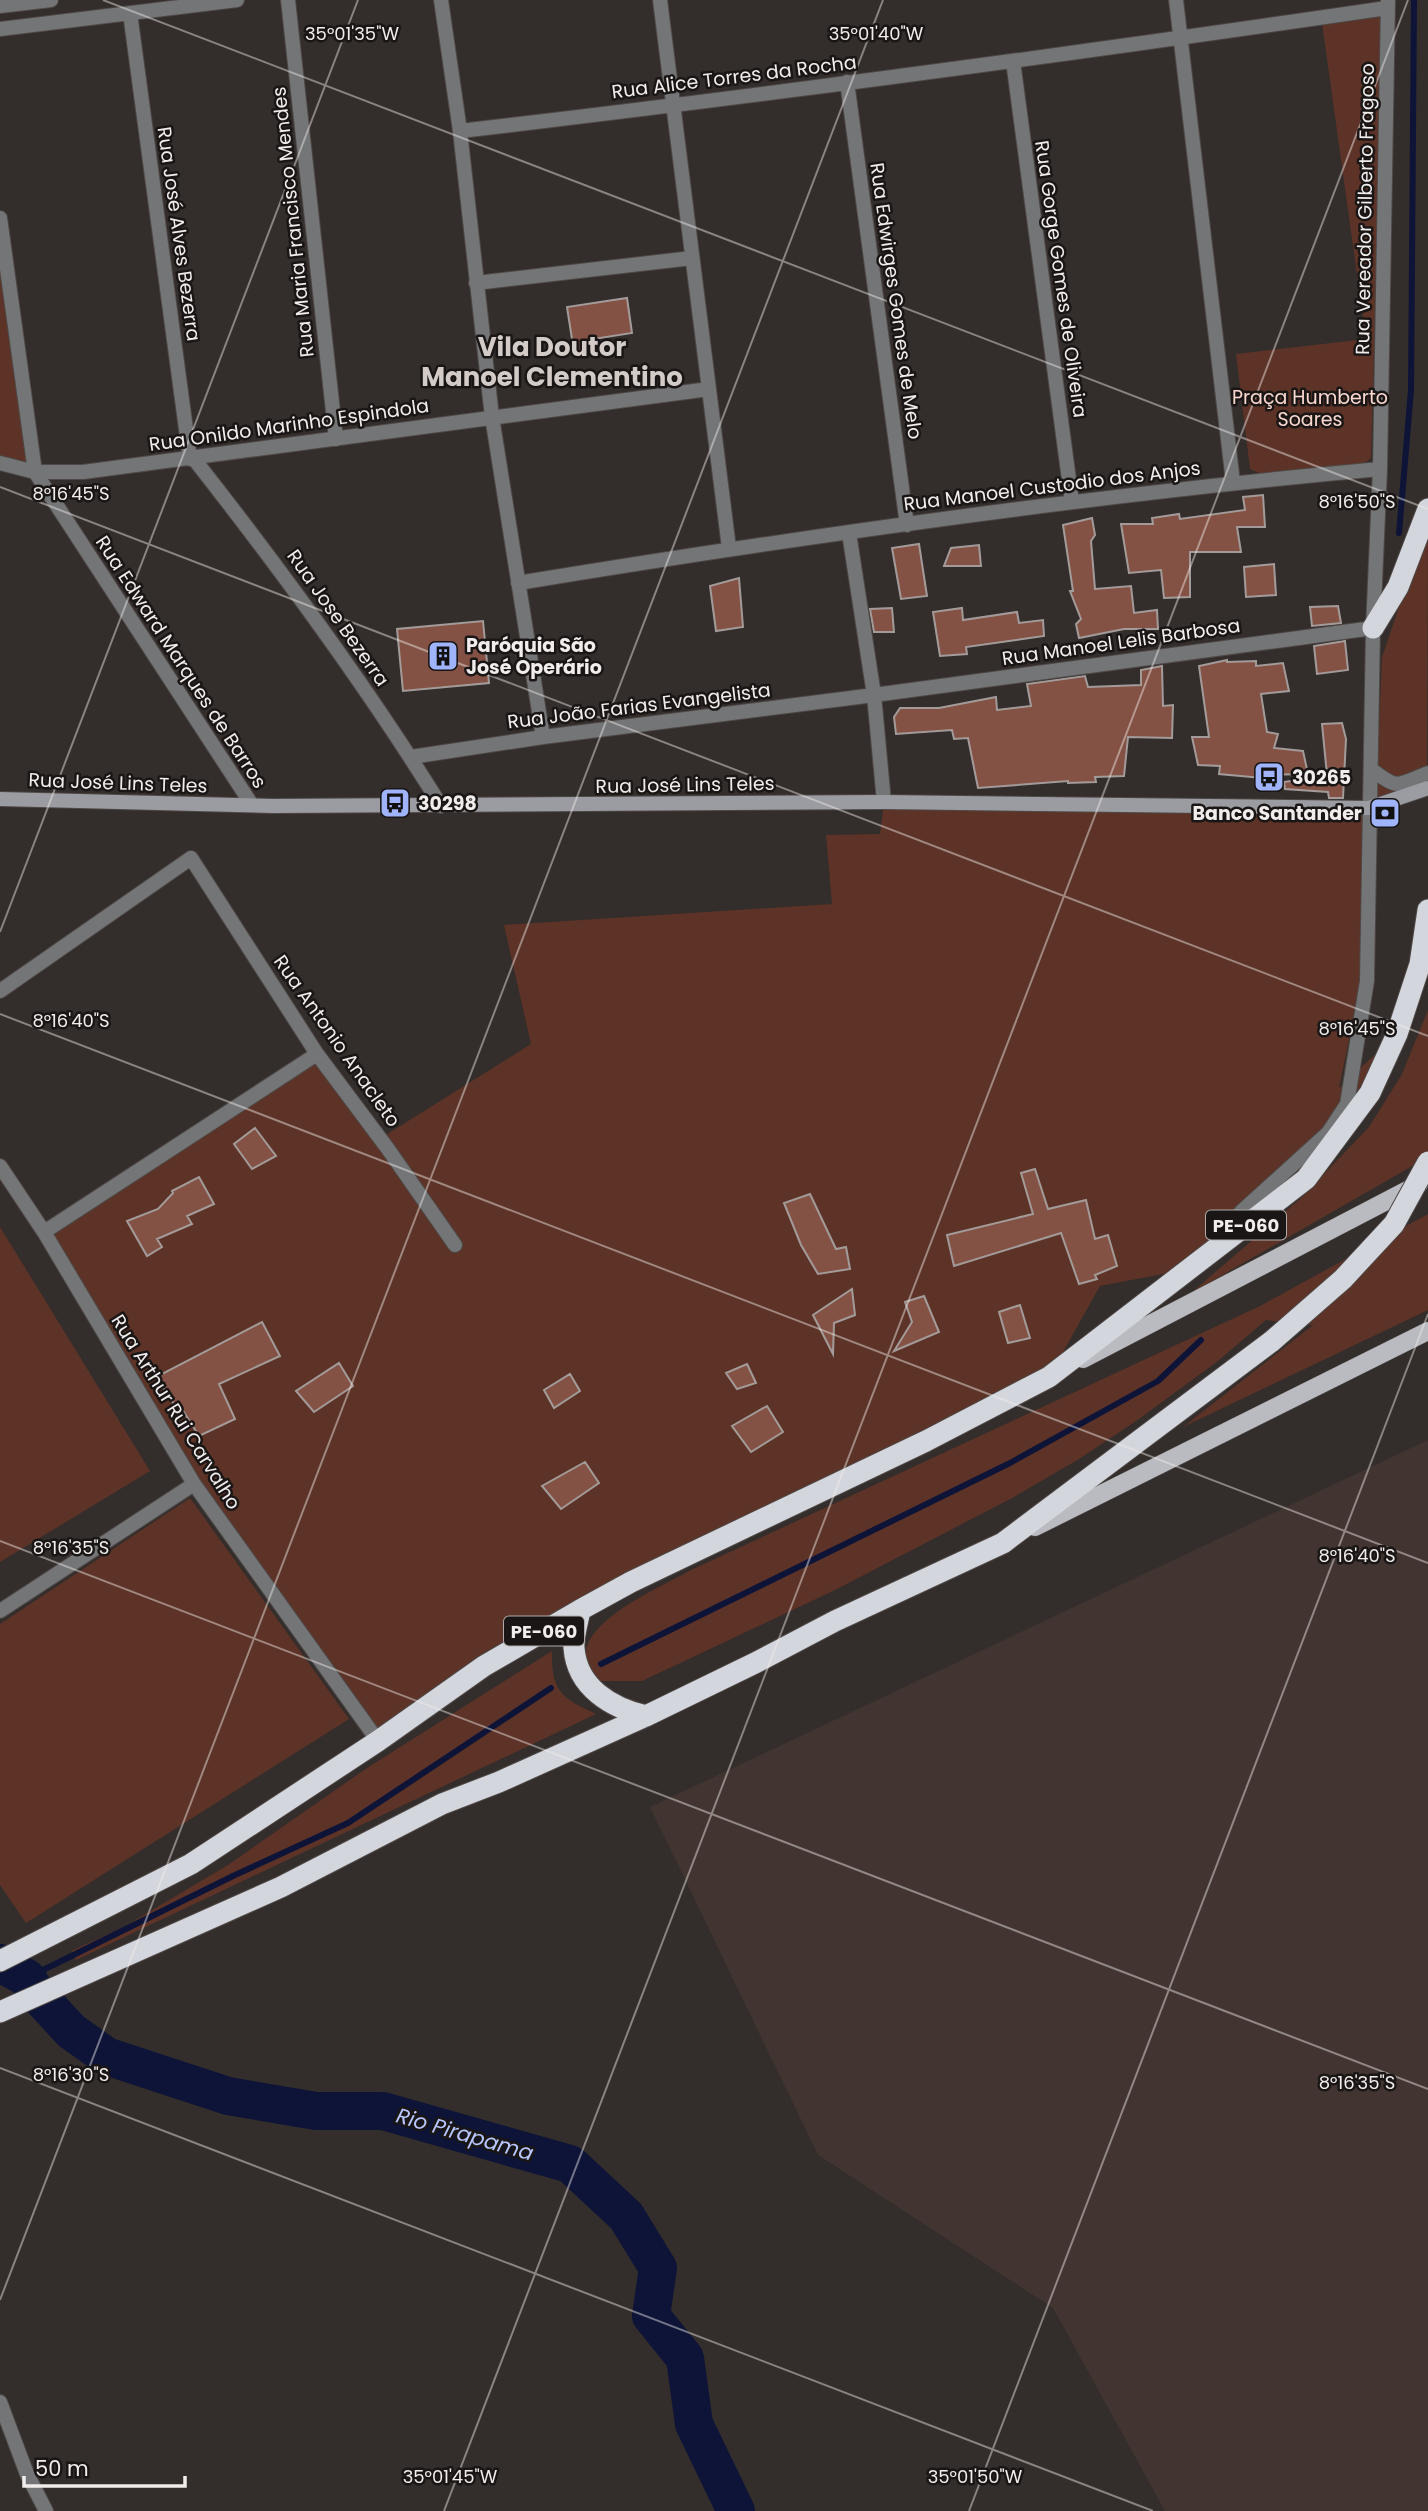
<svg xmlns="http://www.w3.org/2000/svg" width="1428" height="2511" font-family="Poppins,sans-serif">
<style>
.built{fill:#423531}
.green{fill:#5d3327}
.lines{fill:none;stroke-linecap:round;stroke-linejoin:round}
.stream{stroke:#0e1438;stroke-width:6}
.river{stroke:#0e1438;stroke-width:38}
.building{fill:#845245;stroke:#a39b99;stroke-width:2}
.street-casing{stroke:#4e4846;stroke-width:16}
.secondary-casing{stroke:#4e4846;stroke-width:16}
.primary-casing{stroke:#4e4846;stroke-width:19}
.highway-casing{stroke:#4e4846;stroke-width:23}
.street{stroke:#747577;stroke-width:14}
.secondary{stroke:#9b9ca1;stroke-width:14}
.primary{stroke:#b9bbc0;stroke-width:18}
.highway{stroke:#d4d6dd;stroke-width:21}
.highway-bridge-casing{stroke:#4e4846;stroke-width:23;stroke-linecap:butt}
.highway-bridge{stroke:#d4d6dd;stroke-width:21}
.ticks{fill:none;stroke:#f1edec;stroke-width:2;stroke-opacity:0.45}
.labels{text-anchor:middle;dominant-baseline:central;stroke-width:5;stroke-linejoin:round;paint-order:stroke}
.shield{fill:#191615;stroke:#b0acac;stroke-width:2}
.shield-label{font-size:18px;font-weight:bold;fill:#f1edec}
.street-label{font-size:19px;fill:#f1edec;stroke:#191615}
.park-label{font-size:19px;fill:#fad8cf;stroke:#191615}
.poi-label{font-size:19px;font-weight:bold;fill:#f1edec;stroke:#191615;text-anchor:start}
.water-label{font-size:21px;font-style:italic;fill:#b7c6fe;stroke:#191615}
.district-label{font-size:26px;font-weight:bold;fill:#d3cbc8;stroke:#191615}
.ticks-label{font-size:18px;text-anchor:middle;fill:#f1edec;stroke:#191615;stroke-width:5;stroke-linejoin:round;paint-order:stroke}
</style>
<rect width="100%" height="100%" fill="#332d2b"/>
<path class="built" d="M1428,1440v1071h-263l-112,-203 -235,-153 -168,-348z"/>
<path class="green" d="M1383,14l-12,444 -8,6 -100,11 -13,-6 -14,-115 130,-15 -44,-316z
M0,252l29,217 -29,-8z
M1428,537l-1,247 -51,13 6,-140 16,-47z
M884,802l485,6 -8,174 -22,106 58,-54 -91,145 -117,90 -89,17 -51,91 -418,205 -253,159 -184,-257 -149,-252 270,-175 66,81 150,-94 -27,-119 328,-21 -6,-69 54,-1z
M1428,1010v147l-237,136 109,-94 69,-72 33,-53z
M1428,1214v96l-245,117 130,-102 -47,-5 -48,41 -79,58 -60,40 -65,38 -179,93 -193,91h-41c-6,-7 -16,-18 -15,-28 2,-35 75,-66 103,-82l571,-265z
M0,1227l150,244 -150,91z
M190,1498l159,221 -323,204 -26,-38v-261z
M552,1651c-1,40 9,47 44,63l-520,246 -5,-9 53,-24 104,-62 139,-97z"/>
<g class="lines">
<path class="stream" d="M1399,533l12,-143 3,-390
M601,1664l409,-201 148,-82 43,-41
M27,1978l208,-103 113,-52 203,-135"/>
<path class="river" d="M0,1963l27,15 10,16 34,37 35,25 122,40 88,15h67l187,53 56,52 32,52 -7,48 34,42 9,66 42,87"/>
</g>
<path class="building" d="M627,298l5,35 -39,6 1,10 -20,3 -7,-45z
M1263,495l2,32h-28l4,25h-51v45l-26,1 -3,-28 -32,3 -8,-49h32l-1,-6 27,-4 1,5 65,-9 -2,-13z
M1092,518l3,17 -4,6 4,48 36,-3 3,27 23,-3 1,19h-34l-45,9 -3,-14 5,-5 -11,-28h3l-10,-66z
M919,544l8,52 -26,3 -9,-51z
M979,545l2,21h-37l7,-18z
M1274,564l2,31 -30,2 -2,-30z
M739,578l4,49 -27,4 -6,-45z
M1338,606l3,17 -29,3 -2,-19z
M892,608l2,24h-20l-4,-23z
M962,608l1,12 54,-8 2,11 24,-3 1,16 -78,11 1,7 -27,2 -7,-44z
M483,621l6,62 -86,8 -6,-62z
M1345,641l3,29 -31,4 -3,-28z
M1227,660v2l29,-1v5l27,-3 6,28 -28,3 6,38 11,2 -4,14 29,3 5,23 -46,1v3l-43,-4 1,-8 -22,-1 -6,-28h17l-10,-71z
M1162,666l1,40 10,-1 -1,33 -44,-1 -4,39 -29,1 1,5 -28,1v-2l-90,7 -10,-50 -14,1 -2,-9 -56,4 -2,-17 6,-9h39l57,-11 1,13 34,-4 -4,-22 58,-8 3,11 53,-2v-15z
M1342,723l4,16 -3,59h-14l-1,-6 -43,-3 -1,-7 43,-7 -5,-51z
M255,1128l21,28 -24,13 -18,-25z
M1035,1169l13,40 38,-9 9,39 13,-4 9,31 -22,9 2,4 -18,5 -18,-51 -107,33 -7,-31 86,-21 -12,-41z
M199,1177l15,27 -27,12 5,8 -35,15 5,8 -15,9 -20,-35 31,-12 15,-16 -1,-2z
M810,1194l26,55 10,-2 4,22 -32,5 -17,-29 -17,-42z
M852,1289l3,26 -21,8 -1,31 -20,-39z
M924,1296l15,36 -45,19 18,-29 -7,-20z
M1020,1305l10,33 -22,5 -9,-31z
M262,1322l18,34 -61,28 16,35 -36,17 -21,-33 -4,1 -18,-27z
M339,1363l14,23 -39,26 -18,-21z
M747,1364l9,19 -19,6 -11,-16z
M570,1374l10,17 -26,17 -10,-18z
M767,1406l16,26 -32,20 -19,-26z
M585,1462l14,21 -38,26 -19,-23z"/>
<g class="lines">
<g class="street-casing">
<path id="street" d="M288,0l48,439
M441,0l19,131 32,286 51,320
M660,0l69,548
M1176,0l57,482
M0,6l51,-6
M130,13l60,446
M0,29l237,-29
M1013,61l59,441
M847,82l60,443
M460,131c310,-36 619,-78 927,-123
M0,218l35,254 217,333
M476,283l216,-25
M194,459c88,112 172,226 247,347
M0,463l35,9h48l626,-83
M849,533l25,162 10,107
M518,583c286,-47 573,-88 862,-114
M411,757l132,-20 331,-42 499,-67
M1371,769c28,22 26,16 57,4
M0,991l191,-133 126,196 71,95 67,96
M0,1166l44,66 150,252 184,257
M44,1232l273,-178
M1217,1238l25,-27 86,-78 19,-29 20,-123 6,-353 7,-159 8,-469
M0,1611l194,-127
M0,2402l27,72 19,37"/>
</g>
<g class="secondary-casing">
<path id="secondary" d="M0,799l273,7 611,-4 485,6 59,-20"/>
</g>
<g class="primary-casing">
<path id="primary" d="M1083,1359l336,-175
M1035,1527l393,-196"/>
</g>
<g class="highway-casing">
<path id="highway" d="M1373,628l25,-41 30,-78
M580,1610c-2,12 -7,26 -6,38 3,40 38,60 72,68
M0,1961l191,-97 187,-123 106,-75 96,-56 51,-28 295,-141 123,-64 257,-198 64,-86 27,-59 23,-70 8,-54
M0,2012l281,-125 161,-83 57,-22 147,-66 109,-53 80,-42 168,-78 269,-202"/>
</g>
<use href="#street" class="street"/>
<use href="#secondary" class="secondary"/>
<use href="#primary" class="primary"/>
<use href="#highway" class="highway"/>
<g class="highway-bridge-casing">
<path id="highway-bridge" d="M1272,1341l71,-62 51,-55 34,-62"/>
</g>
<use href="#highway-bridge" class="highway-bridge"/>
</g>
<path class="ticks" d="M103,0l1325,509M0,487l1428,549M0,932l358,-932M0,1014l1428,549M0,1541l1428,548M0,2068l1153,443M0,2300l883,-2300M444,2511l964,-2511M969,2511l459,-1197"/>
<defs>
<g id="building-square" transform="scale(1.575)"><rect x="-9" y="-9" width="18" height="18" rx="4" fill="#a0b3fd" stroke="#191615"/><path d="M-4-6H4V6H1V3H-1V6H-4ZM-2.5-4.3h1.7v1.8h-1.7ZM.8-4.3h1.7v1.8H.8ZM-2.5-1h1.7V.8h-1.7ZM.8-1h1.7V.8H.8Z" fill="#111"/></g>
<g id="bus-square" transform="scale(1.575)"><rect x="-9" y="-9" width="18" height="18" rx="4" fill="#a0b3fd" stroke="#191615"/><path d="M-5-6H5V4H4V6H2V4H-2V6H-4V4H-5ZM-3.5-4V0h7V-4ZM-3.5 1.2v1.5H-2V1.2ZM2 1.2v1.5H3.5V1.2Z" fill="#111"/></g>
<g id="bank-square" transform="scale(1.575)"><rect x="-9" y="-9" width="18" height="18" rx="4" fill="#a0b3fd" stroke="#191615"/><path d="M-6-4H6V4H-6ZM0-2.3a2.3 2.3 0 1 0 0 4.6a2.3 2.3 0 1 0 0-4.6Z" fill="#111"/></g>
</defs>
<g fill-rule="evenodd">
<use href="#building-square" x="443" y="656"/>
<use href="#bus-square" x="1269" y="777"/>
<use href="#bus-square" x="395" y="803"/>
<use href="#bank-square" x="1385" y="813"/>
</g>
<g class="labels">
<g class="shield">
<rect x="1206" y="1210.5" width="80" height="29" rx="5"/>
<rect x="504" y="1616.5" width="80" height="29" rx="5"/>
</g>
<g class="shield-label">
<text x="1246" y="1225">PE-060</text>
<text x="544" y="1631">PE-060</text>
</g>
<g class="street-label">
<text transform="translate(734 77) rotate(-7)">Rua Alice Torres da Rocha</text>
<text transform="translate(1365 209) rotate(-89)">Rua Vereador Gilberto Fragoso</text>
<text transform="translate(293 222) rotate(-96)">Rua Maria Francisco Mendes</text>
<text transform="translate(179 234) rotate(82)">Rua José Alves Bezerra</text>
<text transform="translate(1061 279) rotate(82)">Rua Gorge Gomes de Oliveira</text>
<text transform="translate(896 301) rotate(82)">Rua Edwirges Gomes de Melo</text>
<text transform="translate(289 425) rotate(-8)">Rua Onildo Marinho Espindola</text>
<text transform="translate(1052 486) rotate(-7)">Rua Manoel Custodio dos Anjos</text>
<text transform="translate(338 618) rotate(55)">Rua Jose Bezerra</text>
<text transform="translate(1121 642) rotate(-8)">Rua Manoel Lelis Barbosa</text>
<text transform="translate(181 662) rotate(57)">Rua Edward Marques de Barros</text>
<text transform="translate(639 706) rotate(-7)">Rua João Farias Evangelista</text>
<text transform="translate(118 783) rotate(2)">Rua José Lins Teles</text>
<text transform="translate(685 785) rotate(-1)">Rua José Lins Teles</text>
<text transform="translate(337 1041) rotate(55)">Rua Antonio Anacleto</text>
<text transform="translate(176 1412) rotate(58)">Rua Arthur Rui Carvalho</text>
</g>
<g class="park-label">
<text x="1310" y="397">Praça Humberto<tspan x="1310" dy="22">Soares</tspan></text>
</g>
<g class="poi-label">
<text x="466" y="645">Paróquia São<tspan x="466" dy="22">José Operário</tspan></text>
<text x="1292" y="777">30265</text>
<text x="418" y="803">30298</text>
<text x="1362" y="813" text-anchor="end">Banco Santander</text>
</g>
<g class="water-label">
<text transform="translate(465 2134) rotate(16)">Rio Pirapama</text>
</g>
<g class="district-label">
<text x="552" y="347">Vila Doutor<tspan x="552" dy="30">Manoel Clementino</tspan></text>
</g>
</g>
<g class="ticks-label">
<text x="352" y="40">35°01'35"W</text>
<text x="876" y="40">35°01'40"W</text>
<text x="71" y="500">8°16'45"S</text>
<text x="1357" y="508">8°16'50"S</text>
<text x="71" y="1027">8°16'40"S</text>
<text x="1357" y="1035">8°16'45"S</text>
<text x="71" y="1554">8°16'35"S</text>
<text x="1357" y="1562">8°16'40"S</text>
<text x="71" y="2081">8°16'30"S</text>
<text x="1357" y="2089">8°16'35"S</text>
<text x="450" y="2483">35°01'45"W</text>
<text x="975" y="2483">35°01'50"W</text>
</g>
<path d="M24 2476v10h161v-10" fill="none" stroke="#f1edec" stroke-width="3.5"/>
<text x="35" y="2476" font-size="21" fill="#f1edec" stroke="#191615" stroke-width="5" paint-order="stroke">50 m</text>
</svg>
